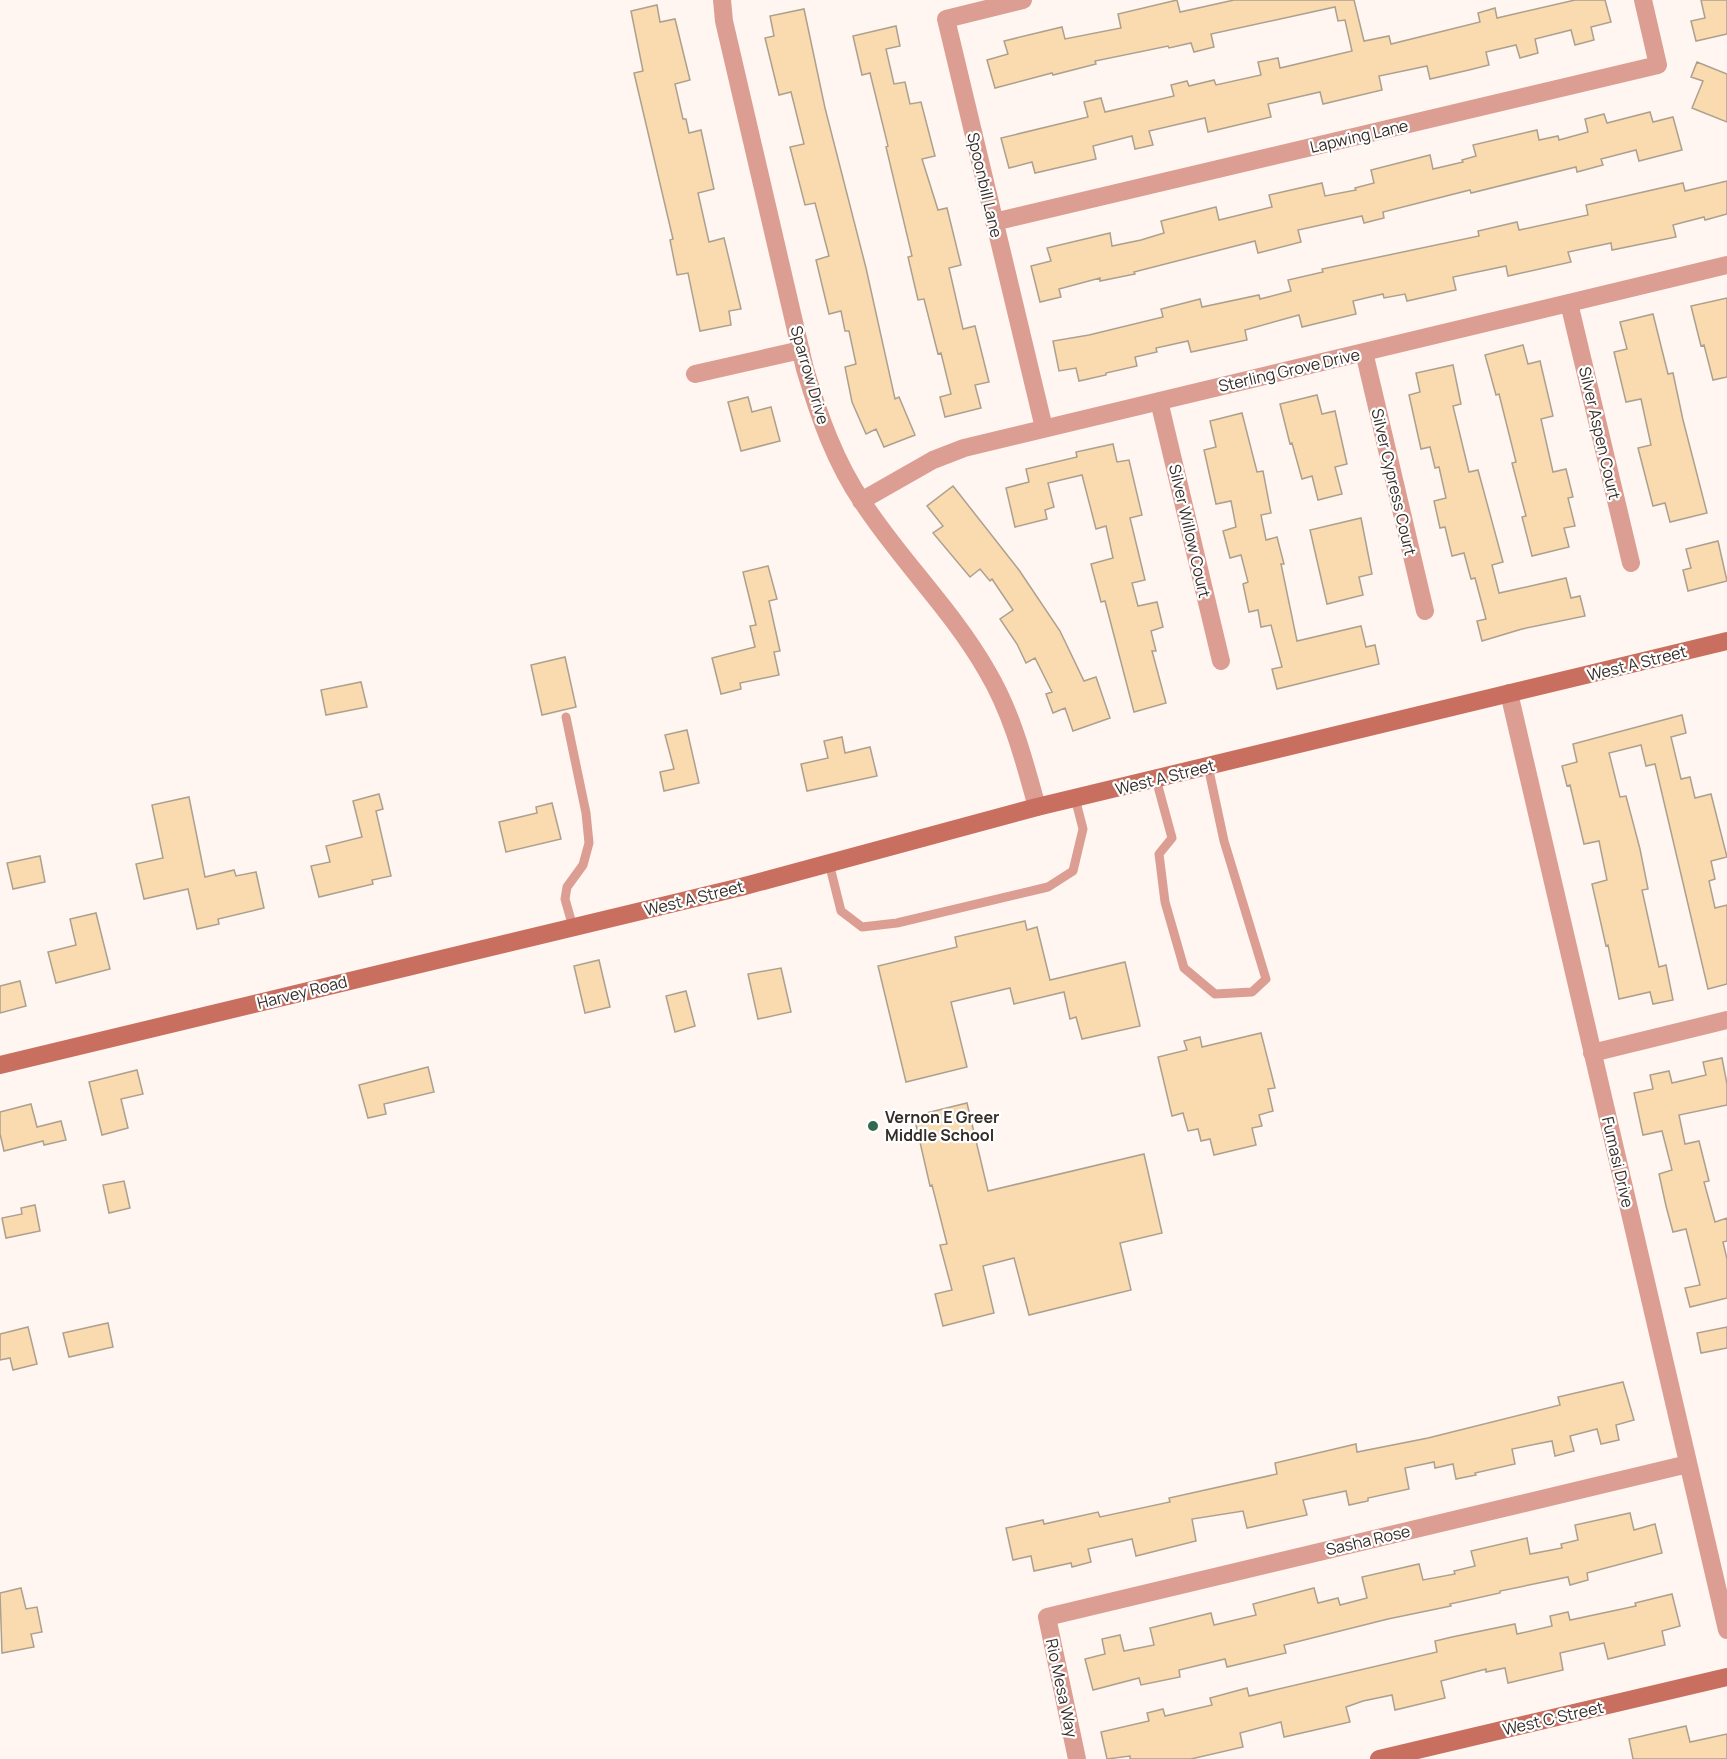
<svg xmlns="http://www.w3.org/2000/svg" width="1727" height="1759" font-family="Manrope,sans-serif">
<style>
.building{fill:#fadaaf;stroke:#ada08e;stroke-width:1.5}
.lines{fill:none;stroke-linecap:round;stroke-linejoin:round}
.lane{stroke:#dc9e92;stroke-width:9}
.street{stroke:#dc9e92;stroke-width:18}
.secondary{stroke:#c96f60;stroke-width:18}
.poi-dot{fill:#316a51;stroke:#fff;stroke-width:2}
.labels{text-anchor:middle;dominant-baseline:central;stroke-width:4.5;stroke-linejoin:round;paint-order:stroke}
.street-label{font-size:16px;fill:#352d28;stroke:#fff}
.poi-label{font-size:16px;font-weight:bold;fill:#352d28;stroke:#fff;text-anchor:start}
</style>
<rect width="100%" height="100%" fill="#fff6f1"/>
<path class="building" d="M1177,0l3,12 54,-12h120l10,41 25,-5 2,8 89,-22 -2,-9 17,-5 2,10 78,-18h30l6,22 -20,5 3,13 -19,5 -4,-15 -36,9 3,14 -18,5 -4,-13 -30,7 3,13 -20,5 -39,9 -3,-13 -19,4 -29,6 3,14 -59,14 -3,-12 -52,12 3,13 -63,15 -3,-14 -56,13 4,14 -18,4 -3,-13 -39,10 3,13 -61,14 -3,-11 -23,6 -8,-30 87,-21 -4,-15 17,-4 4,14 69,-16 -3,-11 16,-4 2,5 25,-6 2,5 45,-10 -3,-13 20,-4 2,10 72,-17 -7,-31 -7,1 -3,-14 -124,27 3,13 -20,5 -3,-9 -22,5 -1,-2 -73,15 1,3 -43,11 -1,-2 -57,15 -8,-28 21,-6 -4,-13 58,-14 3,12 56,-11 -3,-14z
M1701,0h26v34l-31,7 -5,-20 14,-3z
M657,5l3,17 15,-3 15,61 -15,4 8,35h3l3,14 12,-3 13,59 -16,4 11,49 15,-4 17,71 -12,2 2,14 -31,6 -12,-58 -11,2 -7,-35 3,-1 -39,-166 9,-2 -12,-60z
M804,9l21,99 41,160 29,131 4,-2 16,38 -31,12 -8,-18 -10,5 -14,-32 -7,-35 11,-3 -7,-33h-4l-4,-20 -12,3 -13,-54 13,-4 -14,-53 -10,2 -15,-58 14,-3 -13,-52 -12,3 -14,-57 9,-2 -4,-20z
M896,26l4,20 -14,3 8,35 11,-2 5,22 11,-2 14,54 -13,3 16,51 9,-2 14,57 -12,3 14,61 12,-3 14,56 -14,3 6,23 -36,9 -5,-20 11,-3 -10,-41 -3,1 -14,-55 -6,1 -10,-43 4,-1 -26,-109 2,-1 -18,-73 -8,2 -9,-39z
M1697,62l30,12v48l-35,-14 11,-27 -12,-4z
M1650,112l3,10 20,-5 9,33 -43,11 -3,-11 -35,9 2,6 -26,7 -1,-5 -105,26 -1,-3 -87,22 1,6 -20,5 -2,-7 -64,14 3,12 -43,11 -3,-12 -121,31 1,2 -35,7v-3l-41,11 2,8 -21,5 -9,-36 20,-5 -4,-13 63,-15 2,13 29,-6 23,-7 -3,-12 55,-14 3,13 53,-13 -3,-12 53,-12 3,13 31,-6 -1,-2 19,-5 -3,-13 59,-15 3,14 30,-7 -1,-2 14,-4 -3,-11 64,-15 2,10 19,-4 1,4 29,-8 -3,-13 19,-5 3,9z
M1727,181v33l-22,6 -1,-3 -31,8 3,12 -64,13 -1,-7 -43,9 3,10 -63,14 -2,-10 -53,11 3,13 -49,11 -2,-7 -21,4 -1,-4 -30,7 3,13 -54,13 -3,-12 -54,15 2,10 -56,12 -3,-11 -32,7 1,4 -22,5 2,9 -31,7v2l-27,6 -3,-13 -17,3 -6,-30 36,-6 74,-18 -2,-8 39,-10 2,8 57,-12 1,4 31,-8 -3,-11 35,-8 -1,-3 157,-33 -1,-5 39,-9 2,8 69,-15 -2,-10 97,-22 2,8z
M1727,298v79l-14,3 -9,-35 -3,1 -10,-40z
M1653,314l15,60 5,-1 10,47 24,93 -37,9 -5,-19 -12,3 -15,-58 13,-3 -10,-46 -15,3 -12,-50 13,-3 -7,-27z
M1523,345l5,19 12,-3 13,55 -12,3 12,53 13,-3 7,28 -5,1 7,28 -11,2 5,19 -37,9 -10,-39 4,-1 -14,-53 4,-1 -17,-68 -3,1 -11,-40z
M1453,365l8,39 -8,2 16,66 9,-2 25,92 -11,3 7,28 67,-15 5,20 9,-2 5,20 -63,13 -40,12 -5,-20 9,-2 -11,-41 -4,1 -7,-26 -12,3 -7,-29 -5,1 -6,-27 12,-3 -7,-31 -4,1 -5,-21 -9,2 -12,-54 11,-3 -4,-19z
M1317,395l5,19 13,-3 12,53 -12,3 7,27 -24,6 -6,-24 -10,3 -10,-36 -2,1 -10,-40z
M748,397l4,15 19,-5 9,34 -39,10 -13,-49z
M1242,413l15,59 6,-1 8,42 -10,2 5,25 11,-3 7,27h-3l16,77 64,-15 5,21 9,-2 4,19 -102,25 -5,-20 10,-2 -11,-42 -10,2 -3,-17 -9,2 -6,-28 5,-2 -7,-27 -11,3 -7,-27 13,-4 -5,-26 -15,3 -12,-54 12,-3 -6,-26z
M1113,444l4,18 12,-2 13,55 -12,3 15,62 -13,3 6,23 19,-4 6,25 -12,4 5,20h-4l14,52 -32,9 -29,-111 -4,1 -10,-38 22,-6 -7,-32 -10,3 -14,-54 -34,8 6,24 -9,3 2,9 -32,8 -9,-39 23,-6 -3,-13 51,-12 -1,-5z
M953,486l66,84 41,61 24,50 12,-4 14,41 -37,13 -8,-23 -12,5 -7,-19 6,-2 -17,-34 -9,5 -9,-19 -17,-25 13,-9 -21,-31 -2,2 -10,-12 -10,8 -37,-44 10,-7 -16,-20z
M1361,518l11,56 -13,3 4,18 -36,9 -17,-74z
M1718,541l9,40 -39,10 -5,-21 8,-2 -5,-19z
M768,566l9,33 -8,2 11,50 -6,1 5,23 -39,8 1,6 -20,5 -9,-36 43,-11 -5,-21 6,-1 -13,-53z
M565,657l11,50 -34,8 -11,-50z
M361,682l6,25 -41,8 -5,-25z
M1682,715l4,18 -15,4 10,42 9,-2 5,21 16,-4 16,63 -16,4 4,18 -6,2 6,27 12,-3v79l-19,5 -53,-225 -9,2 -5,-21 -32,8 11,44 6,-1 14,53 8,40 -6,1 17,77 7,-2 7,35 -20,4 -3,-12 -31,7 -11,-54 -2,1 -14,-62 15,-4 -8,-39 -15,3 -14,-59 -3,1 -5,-20 15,-4 -4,-18z
M687,730l12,53 -35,8 -4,-19 14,-3 -9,-34z
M842,737l3,16 25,-6 7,29 -70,15 -6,-27 27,-6 -4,-17z
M379,794l4,15 -7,2 15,65 -19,4 1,4 -54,13 -8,-31 19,-4 -4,-16 36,-9 -9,-36z
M189,797l16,80 29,-7 2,6 20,-4 8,36 -46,11 1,5 -22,5 -9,-40 -44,10 -8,-35 27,-6 -11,-53z
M552,803l9,36 -55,13 -7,-30 38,-9 -1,-6z
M40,856l5,26 -32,7 -6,-26z
M96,913l14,56 -54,14 -8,-31 28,-7 -6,-26z
M1025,921l2,9 10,-3 13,53 75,-18 15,64 -58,13 -6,-22 -6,2 -6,-27 -50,12 -4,-16 -59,14 16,65 -61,15 -28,-116 79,-19 -2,-10z
M599,960l11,47 -25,6 -11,-47z
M781,968l10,44 -33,7 -10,-45z
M20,981l6,25 -26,7v-27z
M686,991l9,35 -20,6 -9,-36z
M1261,1033l14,55 -7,1 5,22 -14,4 3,11 -10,2 4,17 -42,10 -4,-16 -9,2 -3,-12 -10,2 -5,-18 -11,3 -14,-59 29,-7 -3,-9 16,-4 2,10z
M1722,1058l5,26v21l-48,10 6,29 14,-3 10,40 -5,1 11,40 12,-4v23l-4,1 4,17v39l-37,9 -5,-19 15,-3 -14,-56 -13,3 -7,-26 -7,-32 13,-4 -10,-39 -19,4 -9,-42 19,-4 -3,-14 19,-4 3,12 34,-8 -3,-13z
M428,1067l6,25 -50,12 2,10 -18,4 -9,-33z
M137,1070l6,24 -22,5 7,29 -26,7 -13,-53z
M967,1103l21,88 156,-37 18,79 -42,10 11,47 -102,25 -15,-57 -31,8 11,47 -51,13 -8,-32 17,-4 -12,-45 7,-1 -15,-59 -2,1 -16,-70z
M31,1104l6,23 24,-6 5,19 -22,5 -1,-4 -39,10 -4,-17v-22z
M124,1181l6,27 -21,5 -6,-28z
M35,1205l5,26 -34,7 -4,-20 20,-4 -1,-6z
M108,1323l5,24 -44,10 -6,-24z
M28,1327l9,37 -24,6 -3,-12 -10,2v-26z
M1727,1327v21l-26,5 -4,-20z
M1623,1382l11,38 -18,5 3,15 -18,4 -4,-15 -27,7 4,15 -19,5 -3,-15 -40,8 3,15 -40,9 1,2 -20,4 -3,-15 -18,4 -1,-6 -29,6 4,21 -41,9v3l-19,4 -3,-14 -43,9 4,15 -60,13 -4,-17 -51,8 4,22 -60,15 -4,-17 -44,10 3,13 -19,5 -1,-4 -37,8 -3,-15 -18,4 -7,-32 37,-8 1,4 54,-12 2,5 70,-15 -1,-4 108,-24 -2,-11 81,-19 1,8 71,-14 132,-33 -2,-8z
M1630,1513l4,17 21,-6 7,29 -75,20 1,7 -18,5 -2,-8 -68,14v2l-50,11 1,2 -63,13 -104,26 2,8 -59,14 -2,-8 -46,11 1,7 -39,8 -2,-7 -46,12 -8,-31 20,-5 -3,-15 18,-4 4,16 30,-6 -4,-17 61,-15 3,12 42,-10 -3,-11 61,-16 4,15 20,-5 2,7 27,-7 -5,-21 57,-13 4,16 32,-6 -1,-3 21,-5 -4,-15 56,-13 3,16 32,-6 -1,-4 17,-4 -3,-15z
M21,1588l5,21 11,-2 5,25 -11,2 3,13 -32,6 -2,-60z
M1672,1594l8,32 -18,5 3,14 -57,14 -4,-16 -44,10 3,17 -55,13 -3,-15 -19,4v-3l-45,12 4,17 -50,12 -3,-15 -29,6 -17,6 4,15 -66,15 -3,-15 -41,11 3,14 -52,12h-61v-3l-23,3 -6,-27 48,-11 -2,-8 16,-4 2,7 47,-11 -2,-7 37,-10 2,8 188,-44 -2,-11 17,-4 63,-13 2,10 35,-8 -2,-10 18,-4 2,8 66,-14 -1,-3z
M1686,1726l4,16 37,-8v25h-94l-4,-20z"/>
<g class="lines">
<path class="lane" d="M566,717l20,96 3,30 -6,22 -16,22 -2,12 8,28
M1156,779l16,59 -13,16 6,48 19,66 31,26 37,-2 14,-13 -42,-138 -16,-75
M829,863l12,48 21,16 35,-4 151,-36 25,-16 10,-42 -8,-31"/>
<path class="street" d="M722,0l2,21 81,348c14,47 30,93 58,134 38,58 89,107 124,168 25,42 37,89 50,136
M1023,0l-77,19 98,409
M994,222l664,-157 -15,-65
M1569,303l62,260
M1364,352l61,259
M695,374l106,-24
M1159,401l62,260
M861,501l72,-41 31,-12 763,-183
M1509,693l218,937
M1592,1053l135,-33
M1077,1759l-30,-142 641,-153"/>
<path class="secondary" d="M0,1065l741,-178 296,-80 690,-166
M1379,1759l348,-82"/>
</g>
<circle class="poi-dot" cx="873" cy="1126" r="6"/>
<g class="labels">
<g class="street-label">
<text transform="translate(1359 136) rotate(-13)">Lapwing Lane</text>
<text transform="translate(985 185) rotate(77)">Spoonbill Lane</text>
<text transform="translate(1289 370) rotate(-13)">Sterling Grove Drive</text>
<text transform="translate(810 375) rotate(74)">Sparrow Drive</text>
<text transform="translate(1600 433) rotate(77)">Silver Aspen Court</text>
<text transform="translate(1394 482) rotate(77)">Silver Cypress Court</text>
<text transform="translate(1190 531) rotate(77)">Silver Willow Court</text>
<text transform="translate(1637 663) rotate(-14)">West A Street</text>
<text transform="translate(1165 777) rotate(-14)">West A Street</text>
<text transform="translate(694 898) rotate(-14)">West A Street</text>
<text transform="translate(302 992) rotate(-14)">Harvey Road</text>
<text transform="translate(1618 1162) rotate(77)">Fumasi Drive</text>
<text transform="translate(1368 1540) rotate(-13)">Sasha Rose</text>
<text transform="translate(1062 1688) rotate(78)">Rio Mesa Way</text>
<text transform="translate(1553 1718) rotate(-13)">West C Street</text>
</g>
<g class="poi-label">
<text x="885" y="1117">Vernon E Greer<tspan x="885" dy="18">Middle School</tspan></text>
</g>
</g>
</svg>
